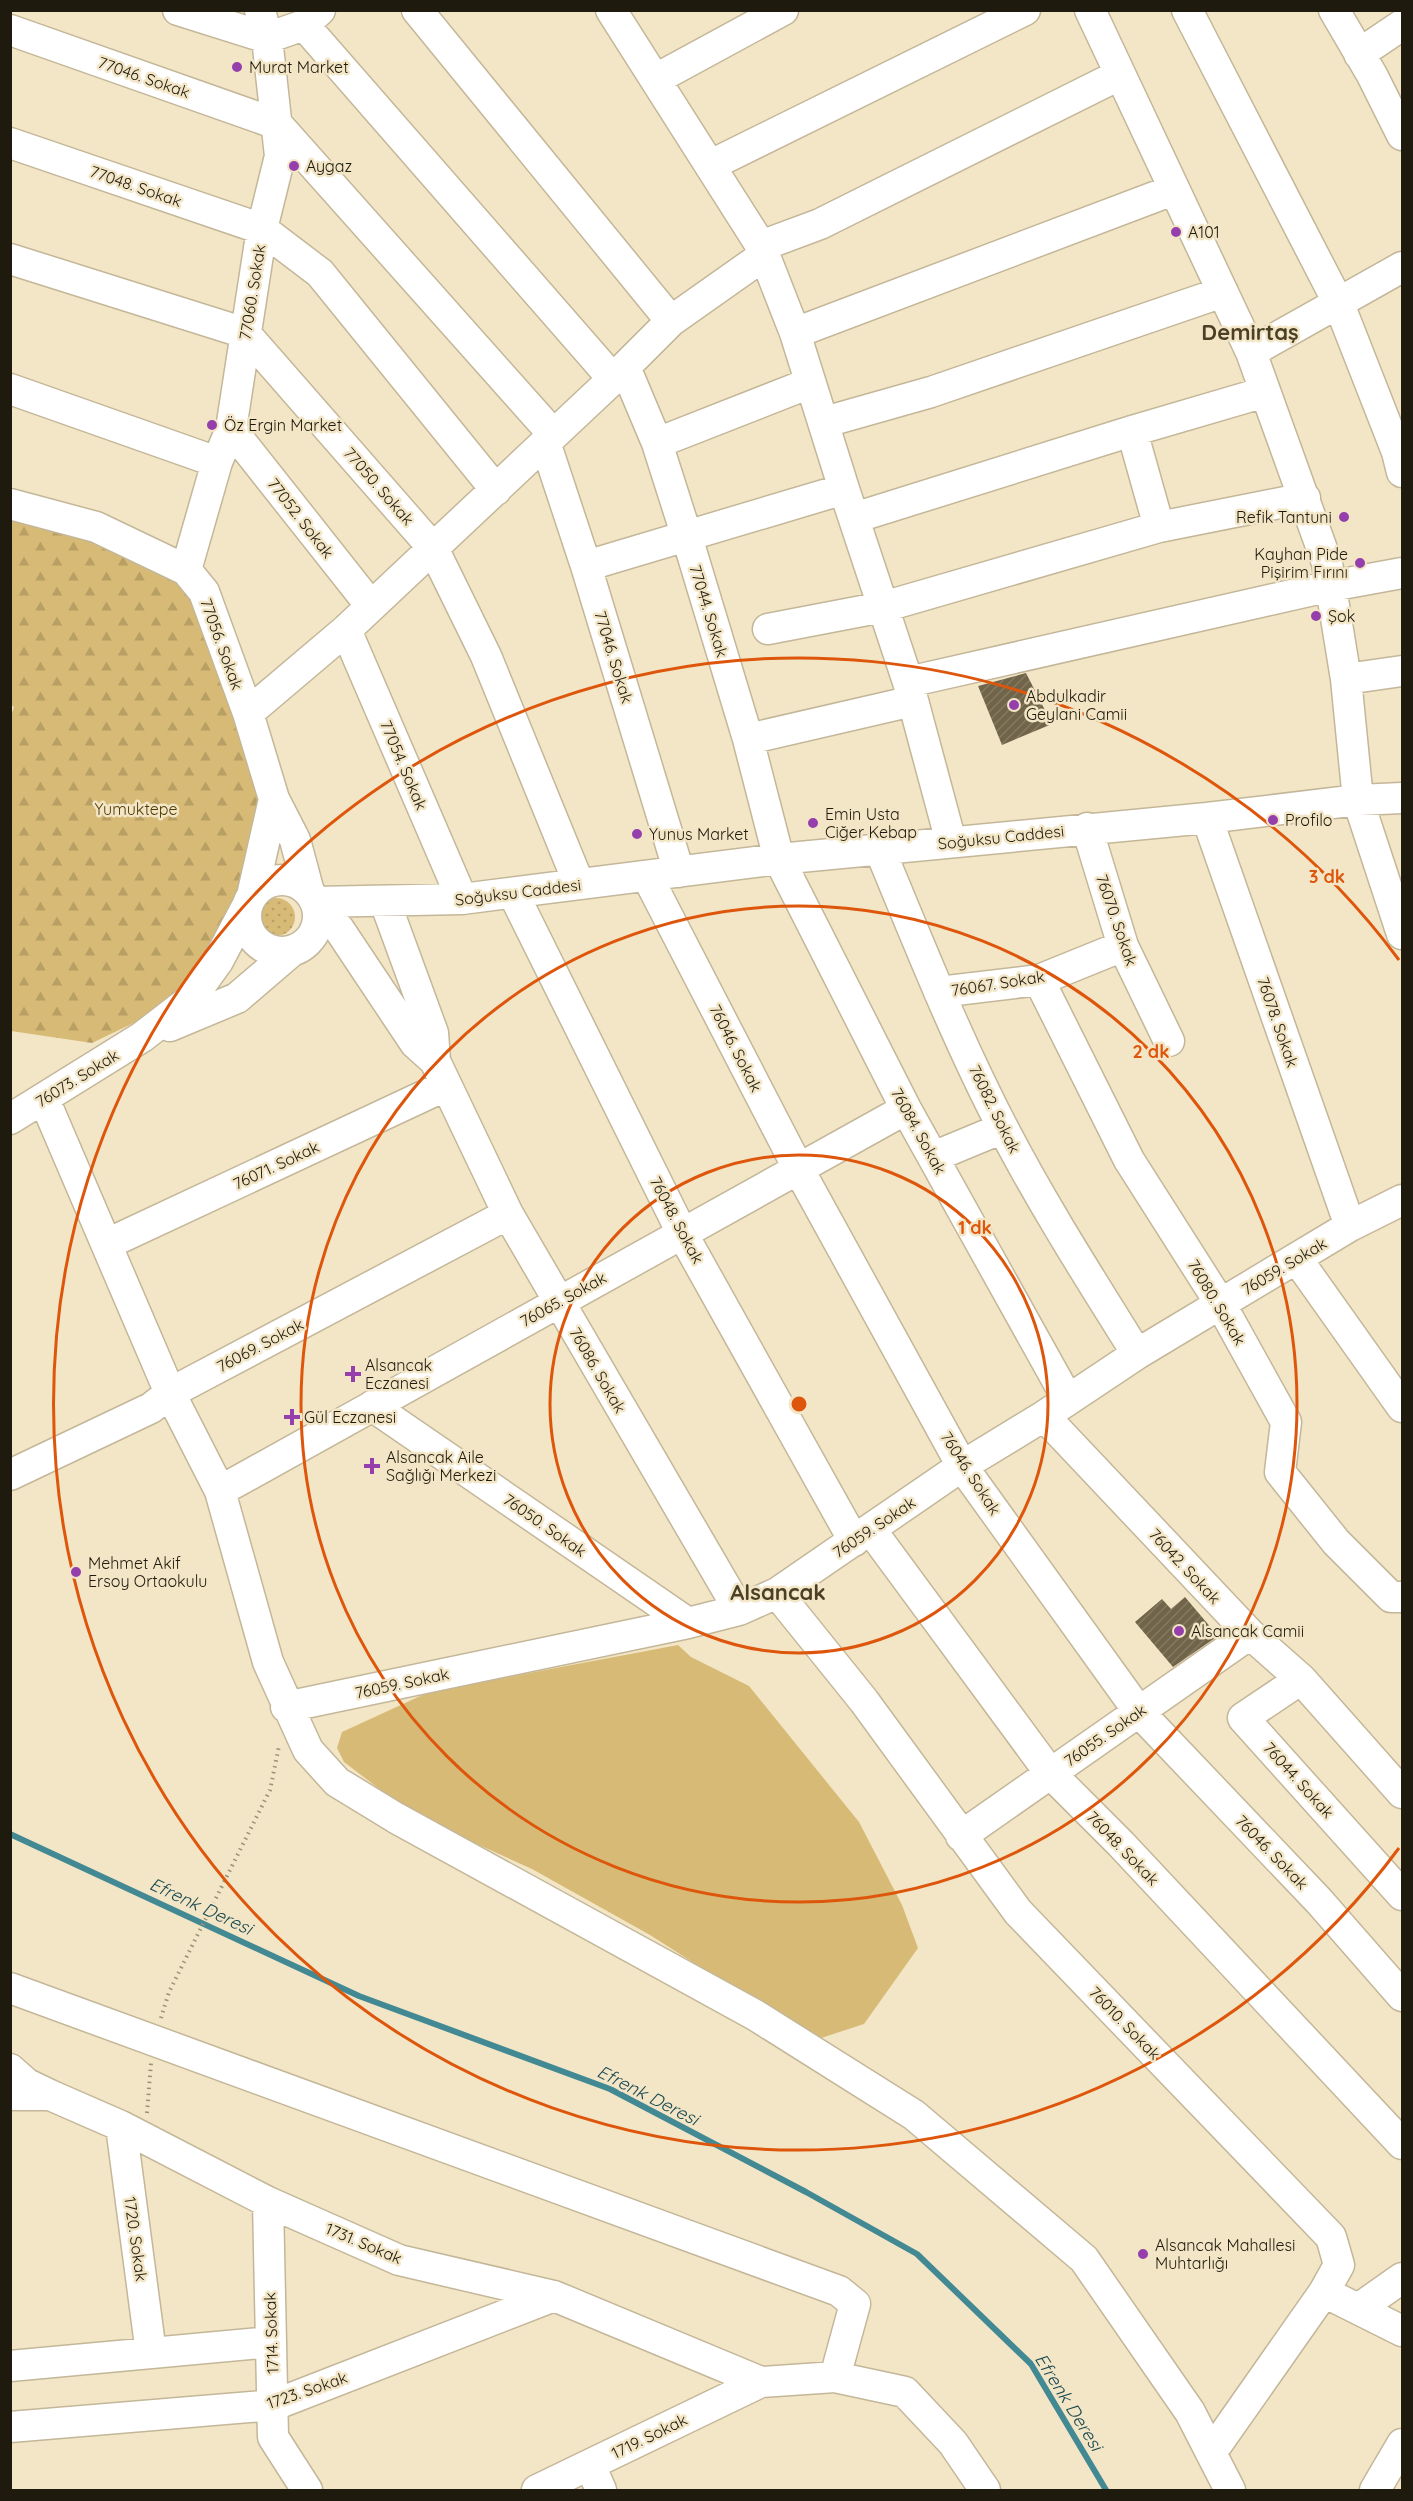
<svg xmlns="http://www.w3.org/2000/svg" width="1413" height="2501" font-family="Quicksand,sans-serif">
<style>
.grass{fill:url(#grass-dots)}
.forest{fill:url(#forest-firs)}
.park{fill:#d7ba75}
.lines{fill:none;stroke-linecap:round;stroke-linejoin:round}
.stream{stroke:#428994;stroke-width:6}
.building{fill:url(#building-hatch)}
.minor-casing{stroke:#c4b799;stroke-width:33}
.path{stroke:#9b9179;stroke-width:4;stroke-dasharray:1.5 4.5;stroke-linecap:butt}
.minor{stroke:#fff;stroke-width:30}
.ring{fill:none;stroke:#de560c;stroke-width:3}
.poi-dot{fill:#953fac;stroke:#f3e6c6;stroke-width:2}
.labels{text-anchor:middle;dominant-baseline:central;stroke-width:5;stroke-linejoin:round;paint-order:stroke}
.poi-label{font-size:16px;fill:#1f1a0e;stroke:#f3e6c6;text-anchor:start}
.street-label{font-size:16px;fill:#1f1a0e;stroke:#f3e6c6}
.park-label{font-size:16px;fill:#513c00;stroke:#f3e6c6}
.water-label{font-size:18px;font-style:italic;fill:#1b4952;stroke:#f3e6c6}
.district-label{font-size:22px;font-weight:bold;fill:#4b4025;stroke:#f3e6c6}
.centre{fill:#de560c;stroke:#f3e6c6;stroke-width:3}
.ring-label{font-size:18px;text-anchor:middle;font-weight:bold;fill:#de560c;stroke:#f3e6c6;stroke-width:5;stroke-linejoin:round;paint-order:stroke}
</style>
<defs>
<pattern id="grass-dots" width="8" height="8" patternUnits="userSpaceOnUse" patternTransform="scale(1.5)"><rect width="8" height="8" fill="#d7ba75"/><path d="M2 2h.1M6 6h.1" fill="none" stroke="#b89f64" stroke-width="1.8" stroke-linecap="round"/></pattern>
<pattern id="forest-firs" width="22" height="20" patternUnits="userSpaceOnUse" patternTransform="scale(1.5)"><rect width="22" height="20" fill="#d7ba75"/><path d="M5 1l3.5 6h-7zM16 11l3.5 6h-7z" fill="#b89f64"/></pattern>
<pattern id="building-hatch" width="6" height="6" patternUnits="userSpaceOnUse" patternTransform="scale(1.5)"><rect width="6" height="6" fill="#716549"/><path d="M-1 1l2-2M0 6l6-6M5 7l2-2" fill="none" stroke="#847a64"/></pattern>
</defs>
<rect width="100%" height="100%" fill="#f3e6c6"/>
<path class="grass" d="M257 917a19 19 0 1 1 38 0a19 19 0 1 1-38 0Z"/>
<path class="forest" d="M11,515l49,10 115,51 24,29 64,206 -25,103 -63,89 -83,40 -81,-12 -1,-312 4,-12 -4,-3z"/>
<path class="park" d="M678,1645l13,12 58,29 110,136 43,83 16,43 -54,76 -49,16 -165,-105 -118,-66 -117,-53 -71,-54 -7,-14 5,-16 87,-40z"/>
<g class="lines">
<path class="stream" d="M10,1834l349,162 251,93 196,103 111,62 114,110 75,126"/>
</g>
<path class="building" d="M1026,673l26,51 -50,21 -24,-59z
M1185,1597l33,39 -45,31 -38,-45 27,-23 9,10z"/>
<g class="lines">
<g class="minor-casing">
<path id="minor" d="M178,10l89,28 37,-13 16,-15
M417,10l254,311
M611,10l150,236 34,87 49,156 64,193 43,160
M1090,10l161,342 76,211 19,116 12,121 44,134
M1187,10l152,294 58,148 5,20
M1334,10l38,65 30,60
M304,25l309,354
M10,30l267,94 276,310
M1359,54l43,-29
M656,79l127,-69
M10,143l252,86 58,44 176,217
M711,165l314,-155
M761,246l59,-22 299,-149
M10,259l235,74 188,215 53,108 93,228
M795,333l378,-143
M1251,352l151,-85
M625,367l32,76 30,94 61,202 31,120 127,250 161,289
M10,389l207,73
M825,422l106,-30 292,-100
M231,429l140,177
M1132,431l27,96
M545,442l41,124 93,306
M657,443l153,-60
M10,504l86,23 90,43 18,22 44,121 26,86 21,41 14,52
M854,518l278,-87 133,-39
M586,566l258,-77
M186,570l31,-108 14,-33 31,-200 18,-73 -13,-118 -7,-28
M768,629l115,-22 276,-80 146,-29
M346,630l116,269
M1346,679l56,-8
M908,682l423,-96 71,-13
M248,713l98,-83 267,-251 58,-58 92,-65
M748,739l165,-38
M1207,818l143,408
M1087,828l36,118 46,95
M880,850c39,94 77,190 124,280 40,77 87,150 133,224
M647,876l151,292 164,298 177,246 180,189 83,95
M246 916a36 36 0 1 1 72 0a36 36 0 1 1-72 0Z
M513,893l169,340 172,308
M252,896l22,-97
M315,902l147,-3 317,-40 428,-41 151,-18 44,-2
M385,902l48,131 2,28 73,153 231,396
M339,929l76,114 20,18
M1039,980l90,180 91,143 66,119 -6,50 56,70 55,55h11
M939,992l100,-12 84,-34
M170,1026l67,-28 56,-48
M44,1099l126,294 50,98 48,171 40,88 29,32 59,36 359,197 159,100 170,144 106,153 40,78
M10,1119l132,-82 48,-37 28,-39 28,-53
M933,1157l70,-29
M107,1244l338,-158
M1297,1259l105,148
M372,1406l316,217
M1044,1416l206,218 51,45 101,114
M10,1475l141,-67 19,-15 338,-179
M220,1491l686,-382
M871,1530l179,243 71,71 281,300
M777,1593l87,108 154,211 313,325 8,28 -15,27 -113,161
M1301,1679l-58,39 159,177
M286,1707l402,-84 51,-13 38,-17 185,-127 82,-50 93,-62 213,-128 52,-26
M961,1836l289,-202
M10,1988l829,303 16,13 -20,73
M10,2069l17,15 23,11
M10,2095h40l71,31 147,76 131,58 155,36 207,86
M121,2126l30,227
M268,2202l5,235 34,53
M1324,2292l78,39
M1358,2309l44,-31
M10,2366l261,-24
M10,2427l264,-22 280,-109
M590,2465l11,25
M537,2490l224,-108 74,-5 70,15 48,51 32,47
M1375,2490l27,-46"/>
</g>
<path class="path" d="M161,2018l8,-26 101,-202 9,-44
M147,2113l4,-50"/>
<use href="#minor" class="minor"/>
</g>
<g class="ring">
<circle cx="799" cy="1404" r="249"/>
<circle cx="799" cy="1404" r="498"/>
<path d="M1399 1848A746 746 0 1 1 1399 960"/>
</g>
<g class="poi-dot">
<circle cx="237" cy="67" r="6"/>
<circle cx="294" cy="166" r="6"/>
<circle cx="1176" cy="232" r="6"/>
<circle cx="212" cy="425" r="6"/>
<circle cx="1344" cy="517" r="6"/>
<circle cx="1360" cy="563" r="6"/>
<circle cx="1316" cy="616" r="6"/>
<circle cx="1014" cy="705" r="6"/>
<circle cx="1273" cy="820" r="6"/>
<circle cx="813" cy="823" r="6"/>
<circle cx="637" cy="834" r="6"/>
<path d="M350 1365h6v6h6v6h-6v6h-6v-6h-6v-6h6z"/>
<path d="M289 1408h6v6h6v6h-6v6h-6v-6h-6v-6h6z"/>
<path d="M369 1457h6v6h6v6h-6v6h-6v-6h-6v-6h6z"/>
<circle cx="76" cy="1572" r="6"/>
<circle cx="1179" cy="1631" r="6"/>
<circle cx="1143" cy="2254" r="6"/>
</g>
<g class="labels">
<g class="poi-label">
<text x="249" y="67">Murat Market</text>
<text x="306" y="166">Aygaz</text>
<text x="1188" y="232">A101</text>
<text x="224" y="425">Öz Ergin Market</text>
<text x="1332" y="517" text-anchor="end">Refik Tantuni</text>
<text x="1348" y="554" text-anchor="end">Kayhan Pide<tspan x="1348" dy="18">Pişirim Fırını</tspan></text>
<text x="1328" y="616">Şok</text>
<text x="1026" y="696">Abdulkadir<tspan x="1026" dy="18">Geylani Camii</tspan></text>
<text x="825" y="814">Emin Usta<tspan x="825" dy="18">Ciğer Kebap</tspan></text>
<text x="1285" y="820">Profilo</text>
<text x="649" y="834">Yunus Market</text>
<text x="365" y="1365">Alsancak<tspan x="365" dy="18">Eczanesi</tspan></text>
<text x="304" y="1417">Gül Eczanesi</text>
<text x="386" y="1457">Alsancak Aile<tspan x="386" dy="18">Sağlığı Merkezi</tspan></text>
<text x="88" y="1563">Mehmet Akif<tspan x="88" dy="18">Ersoy Ortaokulu</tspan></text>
<text x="1191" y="1631">Alsancak Camii</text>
<text x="1155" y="2245">Alsancak Mahallesi<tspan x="1155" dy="18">Muhtarlığı</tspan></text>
</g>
<g class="street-label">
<text transform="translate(144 77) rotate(19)">77046. Sokak</text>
<text transform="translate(136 186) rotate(19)">77048. Sokak</text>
<text transform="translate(252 292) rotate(-81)">77060. Sokak</text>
<text transform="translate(379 486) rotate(49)">77050. Sokak</text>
<text transform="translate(301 518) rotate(52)">77052. Sokak</text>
<text transform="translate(709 611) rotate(73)">77044. Sokak</text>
<text transform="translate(222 644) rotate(70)">77056. Sokak</text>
<text transform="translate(614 657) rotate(73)">77046. Sokak</text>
<text transform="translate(404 765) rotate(67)">77054. Sokak</text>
<text transform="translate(1001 837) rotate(-6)">Soğuksu Caddesi</text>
<text transform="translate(518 892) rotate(-7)">Soğuksu Caddesi</text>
<text transform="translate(1117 920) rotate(71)">76070. Sokak</text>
<text transform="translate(998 983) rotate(-9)">76067. Sokak</text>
<text transform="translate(1278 1022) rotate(71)">76078. Sokak</text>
<text transform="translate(736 1048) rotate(63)">76046. Sokak</text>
<text transform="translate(77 1078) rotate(-32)">76073. Sokak</text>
<text transform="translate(995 1109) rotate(64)">76082. Sokak</text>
<text transform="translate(919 1131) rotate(61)">76084. Sokak</text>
<text transform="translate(276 1165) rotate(-25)">76071. Sokak</text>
<text transform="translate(677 1220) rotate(62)">76048. Sokak</text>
<text transform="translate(1284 1266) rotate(-31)">76059. Sokak</text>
<text transform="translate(563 1299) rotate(-29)">76065. Sokak</text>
<text transform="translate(1217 1302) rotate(59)">76080. Sokak</text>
<text transform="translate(260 1345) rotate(-28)">76069. Sokak</text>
<text transform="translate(598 1370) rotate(60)">76086. Sokak</text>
<text transform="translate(971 1473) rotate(57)">76046. Sokak</text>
<text transform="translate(545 1525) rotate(35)">76050. Sokak</text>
<text transform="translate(874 1527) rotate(-34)">76059. Sokak</text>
<text transform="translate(1185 1566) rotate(47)">76042. Sokak</text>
<text transform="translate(402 1683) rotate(-12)">76059. Sokak</text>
<text transform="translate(1105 1735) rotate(-35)">76055. Sokak</text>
<text transform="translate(1299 1780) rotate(48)">76044. Sokak</text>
<text transform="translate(1123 1848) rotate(46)">76048. Sokak</text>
<text transform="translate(1272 1852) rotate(46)">76046. Sokak</text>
<text transform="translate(1125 2023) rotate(46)">76010. Sokak</text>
<text transform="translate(136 2239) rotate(82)">1720. Sokak</text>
<text transform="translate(364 2243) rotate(23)">1731. Sokak</text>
<text transform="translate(271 2333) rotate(-92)">1714. Sokak</text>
<text transform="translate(307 2390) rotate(-19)">1723. Sokak</text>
<text transform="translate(649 2436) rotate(-26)">1719. Sokak</text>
</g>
<g class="park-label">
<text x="136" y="809">Yumuktepe</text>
</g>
<g class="water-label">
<text transform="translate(201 1906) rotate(25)">Efrenk Deresi</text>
<text transform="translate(648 2095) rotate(27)">Efrenk Deresi</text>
<text transform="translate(1069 2402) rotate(58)">Efrenk Deresi</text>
</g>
<g class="district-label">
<text x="1250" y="332">Demirtaş</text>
<text x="778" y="1592">Alsancak</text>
</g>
</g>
<circle cx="799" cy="1404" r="9" class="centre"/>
<g class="ring-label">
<text x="1327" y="883">3 dk</text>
<text x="1151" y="1058">2 dk</text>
<text x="975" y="1234">1 dk</text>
</g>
<rect width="1413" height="2501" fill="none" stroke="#1f1a0e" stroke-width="24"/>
</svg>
